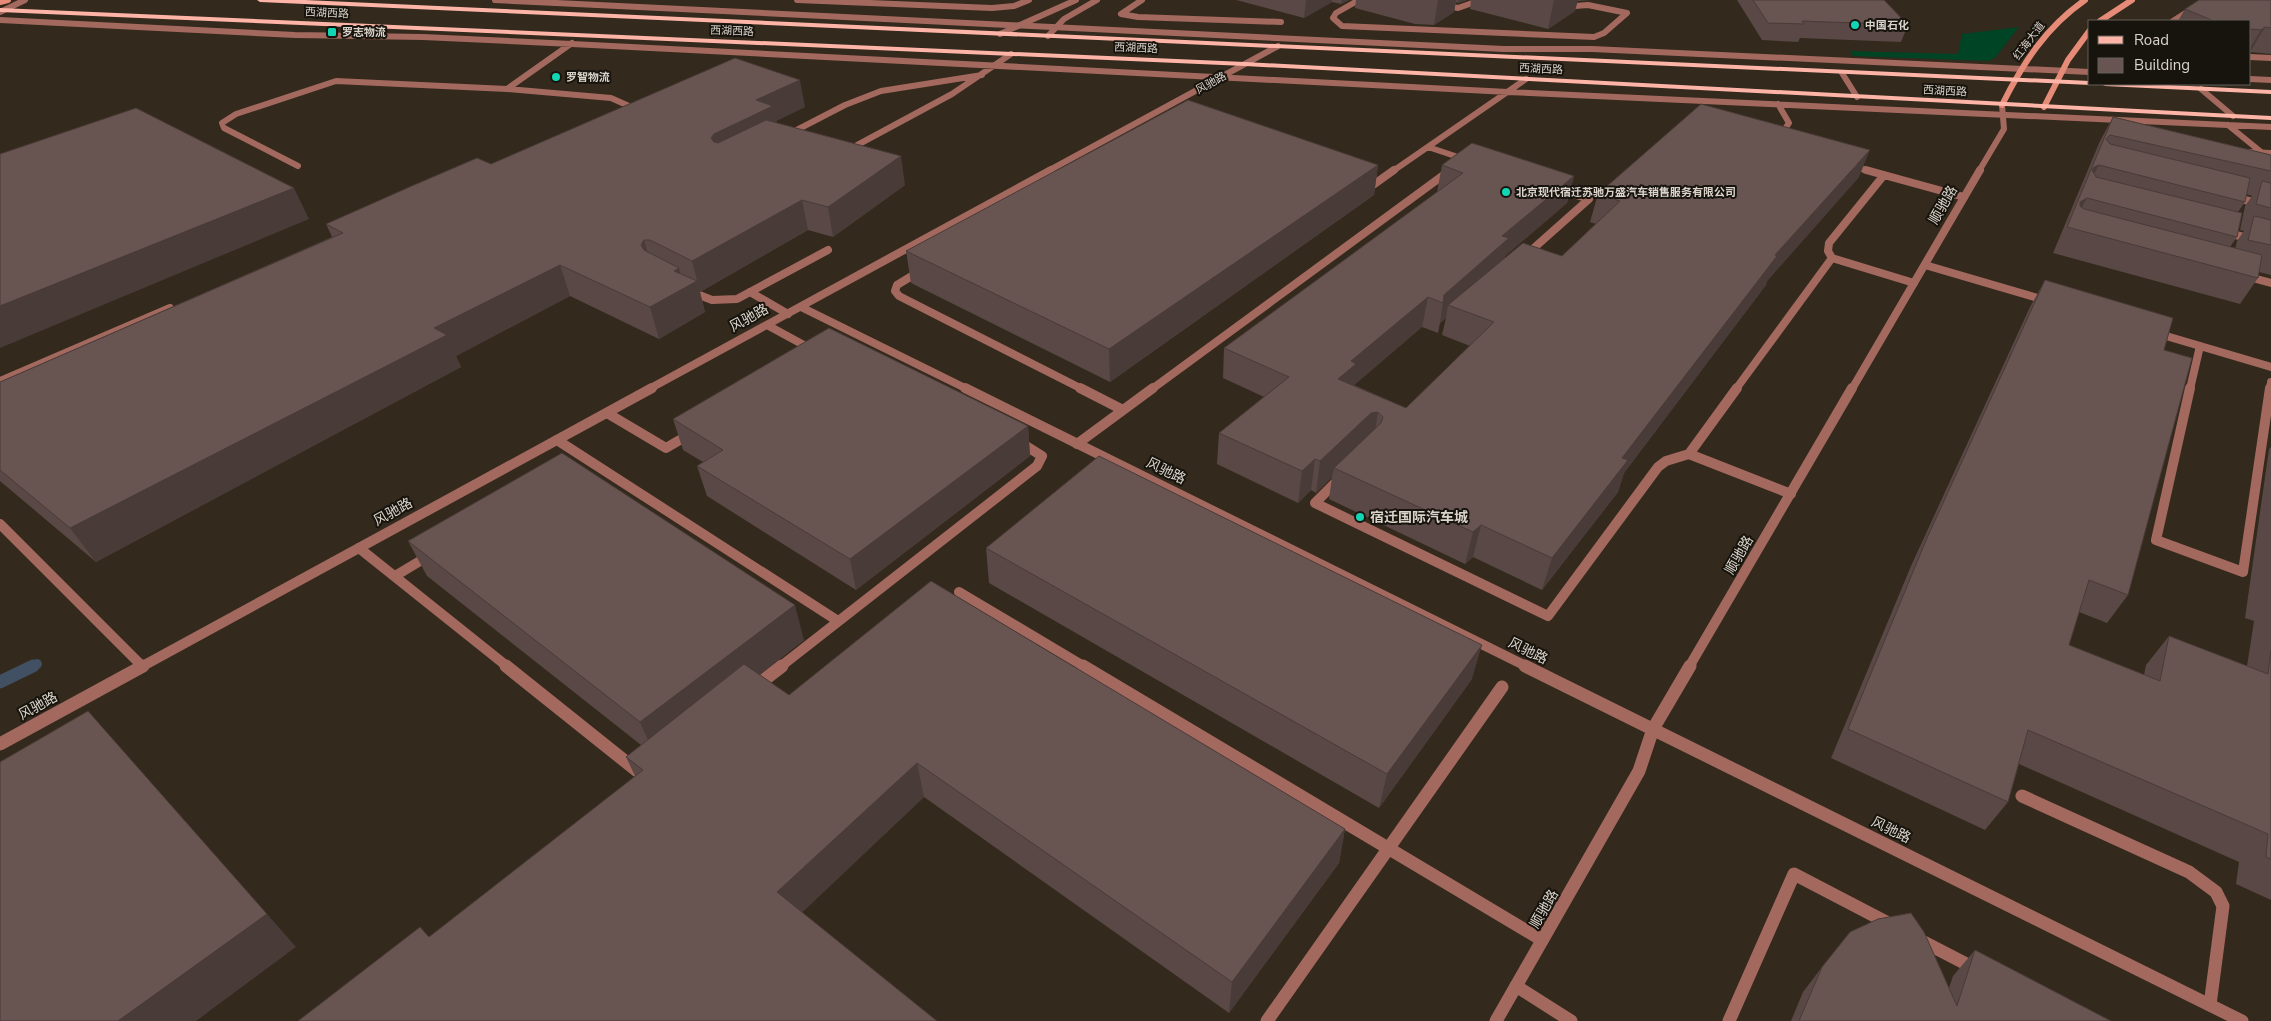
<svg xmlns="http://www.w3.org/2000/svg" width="2271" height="1021" font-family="'Nunito Sans','Noto Sans SC',sans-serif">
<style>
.green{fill:#004426}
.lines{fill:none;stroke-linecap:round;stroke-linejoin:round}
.stream-far1{stroke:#425063;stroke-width:10}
.stream{stroke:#425063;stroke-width:13}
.service-far3{stroke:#a3695e;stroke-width:6}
.service-far2{stroke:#a3695e;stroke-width:8}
.service-far1{stroke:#a3695e;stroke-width:10}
.service{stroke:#a3695e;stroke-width:13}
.minor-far3{stroke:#a3695e;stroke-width:6}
.minor-far2{stroke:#a3695e;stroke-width:8}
.minor-far1{stroke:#a3695e;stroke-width:10}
.minor{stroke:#a3695e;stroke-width:13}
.tertiary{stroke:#a3695e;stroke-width:6}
.secondary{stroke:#e78b79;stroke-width:6}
.primary{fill:#feb5a7;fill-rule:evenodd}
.wall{fill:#594845;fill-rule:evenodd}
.shaded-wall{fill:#493b38}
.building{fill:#685450;stroke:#493b38}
.poi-dot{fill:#12d5b4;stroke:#17130d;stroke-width:2}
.labels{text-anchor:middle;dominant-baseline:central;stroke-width:4;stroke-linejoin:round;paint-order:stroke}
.far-street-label{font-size:11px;fill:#dad4cb;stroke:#17130d}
.far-poi-label{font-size:11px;font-weight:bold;fill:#dad4cb;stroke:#17130d;text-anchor:start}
.street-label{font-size:14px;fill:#dad4cb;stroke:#17130d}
.poi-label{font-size:14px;font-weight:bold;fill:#dad4cb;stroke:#17130d;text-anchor:start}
</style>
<rect width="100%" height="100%" fill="#33291c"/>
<path class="green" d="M2019,27l-24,31 -6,3 -136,-5 -3,-5 108,3 4,-20z"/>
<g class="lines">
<path class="stream-far1" d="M31,667l6,-3"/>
<path class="stream" d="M0,682l33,-16"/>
<path class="service-far3" d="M495,0l1009,49h88l498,23
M797,0l195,8 22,-2 15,-6
M1142,0l-21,14 17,3 143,5
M1359,0l-23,13 -3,5 9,8 252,11 10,-4 23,-20 -39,-8 -26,2
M1417,0l41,8 23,-8
M0,12l25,-12
M0,20l295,15 128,2 149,7 936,48 763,35
M2173,21l33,-21
M572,43l-65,46 104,9 18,8 -5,8
M2250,57l21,1
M1842,73l15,24
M2250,79l21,1
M2201,89l32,27
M1778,104l11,19 -9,13
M2228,125l43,35
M787,135l58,-30 36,-14 101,-16
M1428,147l39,13
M848,150l104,-56 59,-40
M2247,152l24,1
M298,166l-74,-38 -2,-5 14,-9 100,-33 171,8
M1850,166l20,5
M1393,171l133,-92"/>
<path class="service-far2" d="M1884,175l80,22
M1365,182l8,3 21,-15
M2232,197l39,9
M2224,232l47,12
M1526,255l63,-56 -32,-10
M1832,258l-4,-7 1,-8 55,-68 -18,-5
M1925,265l123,36
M920,271l-23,14 -2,6 4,5 183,93
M2245,276l26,7
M689,291l23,9 25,-1 91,-49
M750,292l38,22
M767,325l46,25
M2156,333l115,34
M0,381l170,-73
M1152,389l297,-218
M1736,389l96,-131 82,25
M2190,389l10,-43
M2270,389l1,-7"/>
<path class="service-far1" d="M1080,388l43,22
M1737,388l-48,66 102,40
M2190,388l-34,152 87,32 27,-184
M607,413l59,35 24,-14
M557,440l281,181
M1077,444l76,-56
M1339,479l-24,24 233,113 110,-149 8,-6 23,-7
M0,524l142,142
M359,548l149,119
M395,576l35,-21
M959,592l126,75
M780,667l257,-201 5,-10 -24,-15"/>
<path class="service" d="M506,666l135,108
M1083,666l459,274
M755,687l27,-21
M2022,796l167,76 27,20 7,14 -13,99
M1918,939l58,30
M1516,986l55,35
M1267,1021l235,-334
M1729,1021l65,-147 96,50"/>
<path class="minor-far3" d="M1048,171l230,-125
M1979,171l25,-42 -2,-24"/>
<path class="minor-far2" d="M801,307l166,82
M649,389l402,-219
M1852,389l128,-219"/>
<path class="minor-far1" d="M965,388l563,279
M141,667l511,-279
M1689,667l163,-279"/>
<path class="minor" d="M1525,666l717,355
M0,744l143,-78
M1496,1021l143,-250 14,-42 37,-63"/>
<path class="tertiary" d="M1000,34l76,-34
M1048,36l16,-17 33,-19"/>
<path class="secondary" d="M0,2l8,-2
M2100,21l32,-21
M2002,105c21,-42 44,-78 83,-105
M2044,107l24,-47 22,-30"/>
<path class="primary" d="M257,0h48l1785,81v3h3l-3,1 -1830,-83z
M0,8l1245,54 1026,54v4l-1026,-54 -1245,-54z
M2101,84h47l123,6v4l-166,-8z"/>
</g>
<path class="wall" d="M1236,0h113l-8,4 -9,-2 -28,16z
M1356,0h111l-9,3 -2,-1 -2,10 -20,13 -19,-1 -60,-16z
M1471,0h120l-14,1 -2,10 -27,18 -78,-20z
M1737,0h147l24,25 -7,17 -101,-4 -2,4 -36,-2z
M2271,0v54l-21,-2v-31h-72l7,-12z
M805,107l-29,14 1,2 128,62 -72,52 -25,-7 -108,62 5,20 -46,27 -89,-43 -114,60 5,11 -365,195 -96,-81v-99l332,-145 -6,-13 165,-60z
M2113,117l158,38v120l-12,-3 -1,6 -18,26 -187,-51 47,-112zM2246,194l6,2 -7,10 -5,24 4,1 -7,10 -2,8 -5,-2 7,-10 1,-25 7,-10z
M1378,165l-4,30 -264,187 -199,-99 -5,-32z
M1442,165l132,11 -7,27 -62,53v1l57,-1 34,-32 -6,-2 8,-28 261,-17 -92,104 -1,4 -142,188 -6,19 -76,98 -69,-33 -8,7 -136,-65 3,-22 -16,16 -5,-3 -13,13 -81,-39 2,-31 45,-36 -41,-19 1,-30 213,-156zM1446,318l-4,17 28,11 -64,62 -52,-23 68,-58 16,6 2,-10z
M2045,280l119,70 -36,245 -21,28 -28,-11 -10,33 75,30 2,-10 23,-29 78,30 7,-45 -9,-3 24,-169 2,-2v453l-35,-16 3,-22 -220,-98 -11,38 -23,28 -154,-72 80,-192 119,-259z
M673,419l355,7 2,30 -174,134 -149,-94 -10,-30 6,-4 -20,-12z
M408,541l396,99 -45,35 30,20 556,134 -6,34 -110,150 -305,-216 -122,115 -167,-136 -9,-19 15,-12 -214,-169z
M986,548l486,131 -93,129 -390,-225z
M1975,950l136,71h-320l12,-29 19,-25 127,21 4,-12z"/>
<path class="shaded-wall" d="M1306,0h26v2l-28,16z
M1342,0h7l-8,4z
M1438,0h18l-2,12 -20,13z
M1458,0h9l-9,3z
M1554,0h24l-3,11 -27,18z
M2265,27l-15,25v-4l11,-18z
M800,80l5,27 -29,14 3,13 -61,33 -7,-29 3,-4 42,-34z
M1870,150l-11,27 -92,104 -1,4 -142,188 -6,19 -76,98 10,-32 70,-100 153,-203z
M901,156l4,29 -72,52 -5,-30z
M1378,165l-4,30 -264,187 -1,-33z
M2099,165l-14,25 -3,1 12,-24z
M1574,176l-7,27 -62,53 -2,11 -55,38 -2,13 -6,5 3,-20 1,-8 58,-59z
M294,188l15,31 -309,129v-42z
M2087,198l-14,25 7,-21z
M802,200l6,30 -108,62 -8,-31z
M644,240l9,31 -12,-26z
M560,265l10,31 -114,60 5,11 -365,195 -26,-34 364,-200z
M679,268l5,20 13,-7 8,31 -46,27 -9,-32 24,-36z
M1428,297l-6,30 -69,59 -15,-7 13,-18z
M1378,412l-5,31 -39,25 -2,9 -16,16 4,-32 51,-48z
M1028,426l2,30 -174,134 -6,-31z
M1315,459l-4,31 -13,13 4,-32z
M1481,525l-8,32 -8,7 8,-32z
M795,605l9,35 -149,116 -15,-34z
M1482,645l-10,34 -93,129 8,-34z
M917,763l7,34 -135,128 -12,-33z
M1345,829l-6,34 -110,150 3,-31z
M267,914l29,33 -100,74h-78z"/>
<path class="building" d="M1753,0h131l24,25 -106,-4 2,3 -36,-1z
M2199,0h72v28l-6,-1 -4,3 -11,-1v-8h-36l-29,-12z
M735,58l65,22 -44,20 17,6 -59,28 -3,4 3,4 4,1 48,-23 135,36 -73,51 -26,-7 -110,61 -42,-21h-6l-3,5 3,5 35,18 -5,3 23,10 -47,26 -90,-42 -126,63 13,7 -377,193 -70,-58v-88l343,-149 -17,-9 88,-39 63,-27 14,6z
M1188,100l190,65 -269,184 -203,-98z
M1701,104l169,46 -95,105 2,1 -155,202 6,2 -76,98 -71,-33 -8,7 -139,-64 47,-45 2,-6 -5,-5 -7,1 -51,48 -5,-2 -13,12 -83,-38 70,-56 -65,-29 239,-175 -21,-8 30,-22 102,33 -72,60 7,2 -65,57 -1,8 -15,-6 -77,64 5,3 -18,15 68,29 88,-86 -46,-17 75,-62 39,13 58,-55 -22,-7z
M136,108l158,80 -294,118v-152z
M2113,117l158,38v16l-161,-36 -4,4 4,5 140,34 -5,24 -146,-37 -5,2 -2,3 4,7 146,36 -5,24 -150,-39 -7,4v4l4,3 178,46 -4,23 -191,-51z
M2262,181l9,2v25l-15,-4z
M2254,216l17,4v25l-23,-5z
M2045,280l128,38 -9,32 28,8 -64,237 -39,-15 -20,65 91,36 9,-45 99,38 3,-24v209l-5,-2 2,-23 -240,-104 -20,72 -160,-73 79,-191z
M829,328l199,98 -178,133 -153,-93 26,-16 -50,-31z
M562,453l233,152 -155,117 -232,-181z
M1099,456l383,189 -95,129 -401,-226z
M931,581l414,248 -113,153 -315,-219 -140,129 160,129h-639l122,-94 9,10 214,-167 -17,-13 118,-93 45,31z
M88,711l179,203 -149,107h-118v-259z
M1911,913l13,19 33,74 18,-56 136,71h-312l23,-54 28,-35 28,-13z"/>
<g class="poi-dot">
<circle cx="1855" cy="25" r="5"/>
<rect x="327" y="27" width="10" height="10" rx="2.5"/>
<circle cx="556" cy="77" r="5"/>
<circle cx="1506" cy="192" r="5"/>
<circle cx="1360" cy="517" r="5"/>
</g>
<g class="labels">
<g class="far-street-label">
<text transform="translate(327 13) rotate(3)">西湖西路</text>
<text transform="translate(732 31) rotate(2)">西湖西路</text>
<text transform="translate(2029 41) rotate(-53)">红海大道</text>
<text transform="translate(1136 48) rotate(2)">西湖西路</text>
<text transform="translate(1541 69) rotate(3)">西湖西路</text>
<text transform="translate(1211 83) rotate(-29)">风驰路</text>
<text transform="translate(1945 91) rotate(3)">西湖西路</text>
</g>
<g class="far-poi-label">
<text x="1865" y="25">中国石化</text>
<text x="342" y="32">罗志物流</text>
<text x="566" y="77">罗智物流</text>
<text x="1516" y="192">北京现代宿迁苏驰万盛汽车销售服务有限公司</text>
</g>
<g class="street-label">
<text transform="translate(1943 205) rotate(-60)">顺驰路</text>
<text transform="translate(749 318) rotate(-29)">风驰路</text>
<text transform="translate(1166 471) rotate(26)">风驰路</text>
<text transform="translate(393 512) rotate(-29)">风驰路</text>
<text transform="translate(1739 555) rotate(-60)">顺驰路</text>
<text transform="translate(1528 651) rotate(26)">风驰路</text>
<text transform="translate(38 706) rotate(-29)">风驰路</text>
<text transform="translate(1891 830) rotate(26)">风驰路</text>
<text transform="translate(1544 909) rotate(-60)">顺驰路</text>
</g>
<g class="poi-label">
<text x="1370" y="517">宿迁国际汽车城</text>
</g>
</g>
<rect x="2088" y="20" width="162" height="65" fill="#17130d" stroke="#656059"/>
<rect x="2098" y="36" width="25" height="8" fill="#feb5a7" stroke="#656059"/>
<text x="2134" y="45" font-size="15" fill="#dad4cb">Road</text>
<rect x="2098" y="58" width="25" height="15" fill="#685450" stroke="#656059"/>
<text x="2134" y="70" font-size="15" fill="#dad4cb">Building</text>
</svg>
